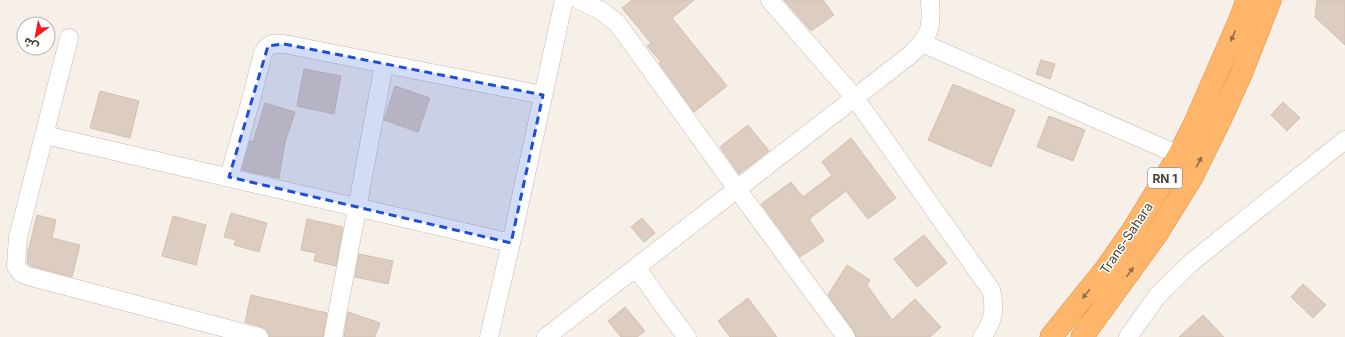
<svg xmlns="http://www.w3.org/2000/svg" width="1345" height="337" font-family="Inter,'Noto Sans Arabic',sans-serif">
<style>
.building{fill:#dccdc0;stroke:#d4c0b0}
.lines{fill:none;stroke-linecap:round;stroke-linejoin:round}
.minor-casing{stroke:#c6b9ae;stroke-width:19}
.highway-casing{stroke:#ec872d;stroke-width:23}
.minor{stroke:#fff;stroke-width:18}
.highway{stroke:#ffb66b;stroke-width:22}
.oneway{fill:#936f4c}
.marked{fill:#1d4ed8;fill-opacity:0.2;stroke:#1d4ed8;stroke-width:3;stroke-dasharray:8 5;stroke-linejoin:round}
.labels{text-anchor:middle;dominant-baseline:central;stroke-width:3;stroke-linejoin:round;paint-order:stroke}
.shield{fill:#fff;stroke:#817973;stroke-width:1}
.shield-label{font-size:12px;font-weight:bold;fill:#4b4037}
.street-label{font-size:13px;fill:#4b4037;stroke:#fff}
</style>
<rect width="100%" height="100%" fill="#f6f0e9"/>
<path class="building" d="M632,0h62l-22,18 55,68 -33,26 -35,-49 2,-1 -14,-16 4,-3 -29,-35z
M784,0h39l11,15 -23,16z
M1317,0h28v45l-30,-28z
M1041,60l14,4 -5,15 -14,-5z
M304,69l37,7 -7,38 -37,-8z
M953,84l62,26 -24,57 -63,-27z
M395,86l35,12 -12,34 -34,-12z
M100,91l39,10 -9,37 -40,-10z
M1283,102l17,16 -13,13 -16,-16z
M265,103l30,9 -10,30 -6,36 -37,-8 8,-29 3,1z
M1049,116l36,14 -12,31 -36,-14z
M748,125l21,26 -30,23 -19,-27z
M851,138l45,60 -28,21 -22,-28 -37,28 15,22 -24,16 -39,-53 30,-22 12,15 29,-22 -10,-13z
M231,213l36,10 -8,29 -25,-7 2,-5 -12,-3z
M37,215l19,5 -4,18 28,7 -8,32 -41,-11 -4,-3 1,-12z
M173,216l33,9 -10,40 -34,-9z
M642,218l13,15 -11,9 -13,-15z
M307,219l36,8 -7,39 -22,-5 2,-8 -15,-3z
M924,235l23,28 -30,24 -23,-28z
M359,254l34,7 -5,23 -33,-7z
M847,265l23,15 -3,5 25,35 23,-21 26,28 -11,10h-74l-2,-6 -26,-36z
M1303,284l23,21 -13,13 -22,-21z
M251,295l76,18 -4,24h-54v-3l-3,-5 -4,-2 -17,-5z
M748,298l29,39h-47l-12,-16z
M625,307l20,24 -8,6h-16l-13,-16z
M348,312l32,11 -5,14h-31z
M1203,315l21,22h-45z"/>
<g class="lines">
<g class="minor-casing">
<path id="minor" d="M579,0l21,10 17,13 120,166 109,148
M770,0l85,98 136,192c5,19 2,32 -9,47
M69,38l-51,199 -2,29 5,7 7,3 231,61
M922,43l257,112
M45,135l466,108
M229,177l23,-81 11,-43 5,-7 4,-2h12l259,51
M636,267l29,41 22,29
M333,337l51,-273
M489,337l22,-94 53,-243
M546,337l364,-282c21,-20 22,-27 20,-55
M1128,337l30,-42 35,-34 152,-121"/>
</g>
<g class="highway-casing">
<path id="highway" d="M1051,337l54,-67 28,-40 46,-75 16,-32 46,-106 6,-17
M1082,337l74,-102 36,-58 29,-59 20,-44 29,-74"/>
</g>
<use href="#minor" class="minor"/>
<use href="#highway" class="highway"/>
</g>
<defs><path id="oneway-solid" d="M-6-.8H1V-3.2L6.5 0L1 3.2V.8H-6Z"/></defs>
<g class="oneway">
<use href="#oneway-solid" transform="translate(1233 36) rotate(114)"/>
<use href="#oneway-solid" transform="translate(1199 162) rotate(-63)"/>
<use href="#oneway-solid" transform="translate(1130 272) rotate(-54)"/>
<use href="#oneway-solid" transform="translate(1086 294) rotate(128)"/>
</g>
<path class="marked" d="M284,44l259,51 -32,148 -282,-66 39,-131z"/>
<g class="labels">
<rect class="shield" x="1148" y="168" width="34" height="20" rx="3"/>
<g class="shield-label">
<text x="1165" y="178">RN 1</text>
</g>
<g class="street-label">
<text transform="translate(1126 238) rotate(-56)">Trans-Sahara</text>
</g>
</g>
<g transform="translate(36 36) rotate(212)"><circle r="19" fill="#ffffff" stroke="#b7b3af"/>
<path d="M0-3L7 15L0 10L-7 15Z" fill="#ff171a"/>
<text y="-6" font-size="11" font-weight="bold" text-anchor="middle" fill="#4b4037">ش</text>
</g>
</svg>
